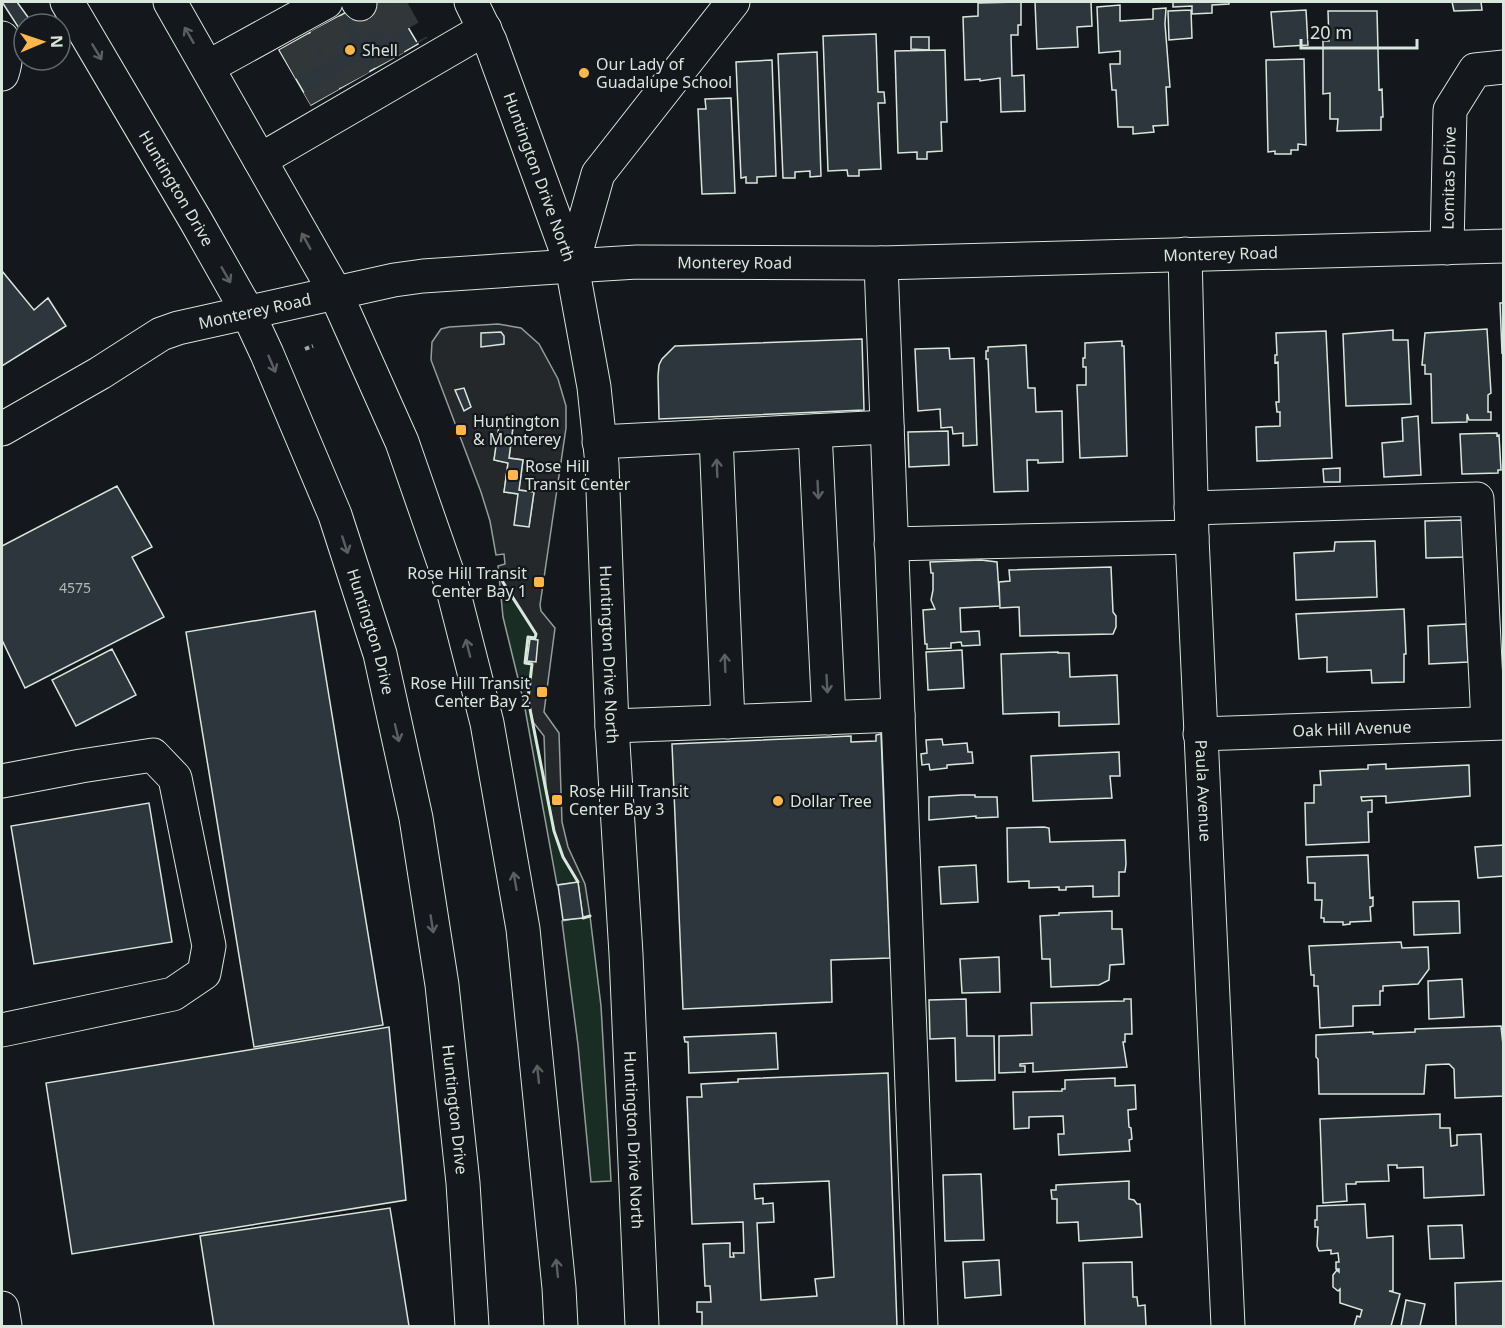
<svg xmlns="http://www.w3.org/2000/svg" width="1505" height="1328" font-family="'Noto Sans',sans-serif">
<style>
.green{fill:#1a2d24;stroke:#939e99;stroke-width:1.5}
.parking{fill:#24282b;stroke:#939e99;stroke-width:1.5;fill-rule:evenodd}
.building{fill:#2c363c;stroke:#d8e6dc;stroke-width:1.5;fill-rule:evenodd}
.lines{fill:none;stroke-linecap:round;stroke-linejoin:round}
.minor-tunnel{stroke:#313739;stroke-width:33;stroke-dasharray:33 16;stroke-linecap:butt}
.minor-casing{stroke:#d8e6dc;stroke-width:35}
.major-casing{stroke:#d8e6dc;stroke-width:35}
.path{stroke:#9da8a2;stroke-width:4;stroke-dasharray:4.5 3;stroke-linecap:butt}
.minor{stroke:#14181c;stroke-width:33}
.major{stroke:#14181c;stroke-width:33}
.wall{stroke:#d8e6dc;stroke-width:3}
.oneway{stroke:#59605f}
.poi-dot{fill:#ffb74d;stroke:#14181c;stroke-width:2}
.labels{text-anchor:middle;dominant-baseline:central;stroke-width:4.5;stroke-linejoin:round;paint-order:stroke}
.number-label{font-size:14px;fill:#adbab4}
.poi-label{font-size:16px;fill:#d8e6dc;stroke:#14181c;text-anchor:start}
.street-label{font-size:16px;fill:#d8e6dc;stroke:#14181c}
</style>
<rect width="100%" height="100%" fill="#14181c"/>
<path class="green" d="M499,576l37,58 -1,4h-7l-3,25 7,1 -4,35 26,132 9,26 15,25 -21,3 -33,-182 -21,-86z
M590,916l11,90 10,175 -20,1 -13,-137 -16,-124z"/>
<path class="parking" d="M498,324l23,4 18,16 19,35 8,27v22l-26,177 1,6 14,17 -11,84 15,21 3,89 6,25 17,37 5,32 -7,2 -5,-36 -15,-25 -9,-26 -8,-43 -2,-52 -11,-14 -5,-23 4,-35 -7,-1 3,-26 7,1 1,-4 -37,-58 -1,-10 7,-2 -1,-10 -8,1 -6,-34 -9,-29 -50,-132 1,-18 9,-13 8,-2zM500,425l13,2 -4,31 14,2 -4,30 15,2 -5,35 -11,-33 -14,-2 4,-29 -14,-3z"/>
<path class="building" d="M2,2h15l16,22h-9v12z
M364,2h29l25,42 -107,61 -32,-55z
M1021,2v23h-3v10h-7l1,41 12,-1 1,36 -24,1 -1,-34 -20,3v-2l-15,1 -2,-63 15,-1v-13z
M1035,2h56l1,24 -15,1 1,20 -41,2z
M1173,2h56v2l-17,1v8l-20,1v-8l-19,1z
M1452,2h29l1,8 -28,1z
M1120,5v16l33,-2v-10l13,-1 -1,16 5,63h-4l2,38 -15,1 1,6 -21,2v-7h-15l-2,-37h-4l-2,-26h10v-13l-21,2 -2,-46z
M1191,10l1,28 -23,2 -1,-29z
M1306,10l2,35 -34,2 -3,-35z
M1328,11h49l2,79 3,-1 1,28h-2v13l-44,1 1,-12h-8v-26l-7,1v-53h6z
M876,34l2,58h6l1,11h-7l3,66 -22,1v6h-11l-1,-6 -19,1 -5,-135z
M911,37h18v13l-18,-1z
M945,50l2,72h-6l1,29 -15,1v7h-10v-7l-19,1 -3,-102z
M817,52l4,124 -11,1v-6l-15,1v6h-12l-5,-124z
M1304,59l2,86 -8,-1v6h-7v4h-16v-3l-7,1 -2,-92z
M772,60l4,116 -19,1v6h-11v-6l-5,1 -5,-116z
M731,98l4,95 -33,1 -4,-85h8l-1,-10z
M2,271l32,39 14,-12 18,28 -64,40z
M1500,303h4v49l-2,1z
M1487,329l4,64 -3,2v17h3v8h-22l-2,-6v8l-35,1 -1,-49h-6v-9h-3l3,-32z
M1393,330v10h15l3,64 -65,2 -3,-72z
M1326,331l6,127 -75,3 -1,-34 24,-1v-14h-3l-1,-10h3l-1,-40 -3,1v-8h2l-1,-22z
M501,332l3,4v8l-23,3v-14z
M862,339l2,71 -205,9 -1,-43 1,-11 3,-6 13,-13z
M1122,341v5h2l3,110 -47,2 -3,-73h9v-18h-3v-9h2v-15z
M1026,345l2,43h7l1,24 26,-1 1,51 -25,1v-3h-11l1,31 -34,1 -6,-133h-2v-8h2v-4z
M949,348l1,11 24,-1 3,87 -14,1v-13l-10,1 -1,-7 -11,1 -1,-19 -22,2 -3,-62z
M464,388l7,19 -7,4 -9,-21z
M1418,416l3,59 -37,2 -2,-34 21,-2 -1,-23z
M499,425l14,2 -4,31 14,2 -4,30 15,2 -5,35 -15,-2 4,-31 -14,-2 4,-29 -14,-3z
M948,431l1,34 -40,2 -1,-35z
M1497,433v3l2,-1 2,35h-3v3l-36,1 -2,-40z
M1340,468v14h-16l-1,-13z
M117,486l35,61 -20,10 32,60 -139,71 -23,-48v-94z
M1463,520l2,37 -39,1 -1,-37z
M1375,541l2,56 -81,3 -2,-47 40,-2 1,-9z
M981,560l16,2 3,44 -40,2 1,24 18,-1 1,14 -18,1 -1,-4 -10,1v5l-24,1v-5h-2l-2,-34 12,-1 -4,-9 2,-10v-17h-2l-1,-11z
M1111,567l2,45 3,4v11l-3,7 -93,2 -1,-29 -19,1 -1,-26 11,-1 -1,-11z
M1404,609l2,45h-2v28l-32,1 -1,-13 -44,2v-15l-28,2 -3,-45z
M315,611l68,414 -129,22 -68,-415z
M1466,624l2,38 -39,2 -1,-38z
M530,639l8,1 -2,22 -9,-1z
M112,649l24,46 -60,31 -24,-46z
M962,650l2,38 -36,2 -2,-38z
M1058,652v1h11l1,24 47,-2 2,49 -60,2v-14l-56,2 -2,-60z
M881,734l9,224 -59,2 1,42 -149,7 -11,-265 179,-8v6l25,-1v-6z
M942,739l1,6 24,-2 1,9h4l1,11 -26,2v3l-17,2 -1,-6 -7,1 -1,-11 6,-1 -1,-13z
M1119,752l1,24h-10l2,22 -79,3 -2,-45z
M1386,764v5l83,-4 1,31 -84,7v-7l-25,1 1,4 10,-1v12h-4l1,30 -63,3 -1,-42h9v-18h7l-1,-14 48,-2v-4z
M962,795h13v2h22l1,20 -22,1v-2l-47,4v-23z
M149,803l23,139 -138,22 -23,-138z
M1044,827l5,1 1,14 75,-2 1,24 -1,8h-6v24l-26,1v-11l-27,1v3h-7v-3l-30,1v-7l-21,1 -1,-54z
M1504,845v31l-26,2 -3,-31z
M1368,855l2,43 3,-1v9l-3,1 1,14 -21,1v2l-7,1v-3h-19v-4h-3l1,-18h-7v-17h-7l-1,-26z
M976,865l2,37 -37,2 -2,-37z
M578,882l5,36 -20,2 -5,-35z
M1459,901l1,32 -46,2 -1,-33z
M1112,911v18h10l2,35 -14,1 -1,15 -10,5 -48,2 -1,-28h-8l-2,-43 19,-1v-2z
M1401,942l1,6 26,-1 1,22 -11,15 -35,2v5h-3v14l-27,1v20l-33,2 -2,-42h-4v-11h-3l-2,-29z
M999,957l1,35 -38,1 -2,-34z
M1462,979l2,38 -35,2 -1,-38z
M966,999l1,37h27l1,44 -39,1 -1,-43 -25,1 -1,-39z
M1124,999h7l1,35h-7v8h-2l4,25 -94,5v-9l-13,1v2h5v6l-26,1v-37l33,-1 -1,-32 93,-2z
M1501,1026l3,29v41l-49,2 -1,-29 -5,-5 -23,1 -2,29h-105l-1,-35 -2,-2v-22l57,-3v2l42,-2v-3z
M389,1027l17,173 -334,54 -26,-171z
M776,1033l2,36 -89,4 -1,-31h-3l-1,-5z
M888,1073l9,253h-195v-14h-5v-10h14l-1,-16h-5l-2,-42 27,-1v14h4l-1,-4h11l-1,-31 -51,2 -5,-127h15l-1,-13 37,-2v-3zM829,1181l5,96 -19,2 2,17 -56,4 -4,-77 17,-1 -1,-19 -10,1v-6l-8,1 -1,-15z
M1115,1078v8l20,-1 1,24 -8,1 1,17 2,1 1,11 -3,1 1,11 -71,4 -1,-21h6l-1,-18 -34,1v11l-15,1 -1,-37 49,-1v-2h3v-9z
M1440,1114v14h10l1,18 6,-1v-10l24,-1 3,61 -60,3 -1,-31 -26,1v-3h-9l1,16 -33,1v2h-10l1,17 -24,2 -3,-84z
M981,1174l3,66 -39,1 -2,-66z
M1129,1181v18l5,1 3,4h3l2,33 -63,4 -1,-19 -21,1v-24h-5l-1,-9h5v-5z
M1365,1204l2,34 26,-2v55h-4l11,3 -9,32h-37l3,-10 3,1 2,-7 -22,-7v-14l-2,2 -5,-4v-12l4,-5 2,2v-3h-3v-7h3l-1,-9 -7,1v-4l-12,1 -2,-5 1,-19h-3v-7h2v-14z
M390,1208l19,118h-195l-14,-90z
M1462,1225l2,33 -34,1 -2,-33z
M999,1260l2,35 -36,3 -2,-36z
M1132,1262l1,35h4l1,9 7,-1 1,21h-61l-2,-63z
M1504,1281v45h-48l-1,-43z
M1406,1300l19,4 -5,22h-19z"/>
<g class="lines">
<path class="minor-tunnel" d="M388,2l25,44
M360,4l30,56
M325,24l30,56
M294,42l31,55"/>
<g class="minor-casing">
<g id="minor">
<path d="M358,2l2,2"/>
<path id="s1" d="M471,2l19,39 82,225 22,121 8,77 10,262 14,228 16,372"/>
<path d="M2,38c6,12 4,24 0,36"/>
<path d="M208,67l118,-65"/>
<path d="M260,160l225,-131"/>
<path id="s2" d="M1447,248l3,-138 25,-40 29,-3"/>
<path id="s3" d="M1185,254l7,283 36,789"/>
<path d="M881,263l40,1063"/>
<path d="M572,266l26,-92 135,-172"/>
<path id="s4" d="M2,429l98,-56 61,-39 17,-6 216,-48 29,-4 149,-10 65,-4 244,1 623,-17"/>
<path d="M815,431l14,287"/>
<path d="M716,436l12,286"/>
<path d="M599,442l288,-15"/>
<path d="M1191,508l286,-9 11,224"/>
<path d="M891,544l301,-7"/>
<path d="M612,726l286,-11"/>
<path id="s5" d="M1200,734l304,-11"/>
<path d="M2,781l79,-15 72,-11 22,23 34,168 -5,27 -31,21 -171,36"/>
<path d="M2,1308l3,18"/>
</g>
</g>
<g class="major-casing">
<g id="major">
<path id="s6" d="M67,2l129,219 51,90 20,43 68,161 45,139 36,164 26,167 21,198 9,143"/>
<path d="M170,2l165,290 67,150 50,144 35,137 36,206 36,359 2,38"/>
</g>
</g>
<path class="path" d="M305,349l8,-3"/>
<use href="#minor" class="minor"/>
<use href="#major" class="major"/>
<path class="wall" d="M499,576l37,58 -1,4 -7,-1 -3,26 7,1 -4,35 26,132 9,26 15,25
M583,918l7,-2"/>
</g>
<defs><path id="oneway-shaft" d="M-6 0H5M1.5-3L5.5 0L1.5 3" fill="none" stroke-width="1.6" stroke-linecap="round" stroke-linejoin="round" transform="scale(1.5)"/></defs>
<g class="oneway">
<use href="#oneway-shaft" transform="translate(189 35) rotate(-120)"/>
<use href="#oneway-shaft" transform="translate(97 52) rotate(59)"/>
<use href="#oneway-shaft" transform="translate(306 241) rotate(-119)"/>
<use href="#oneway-shaft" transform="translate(226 275) rotate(60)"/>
<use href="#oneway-shaft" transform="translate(272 364) rotate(67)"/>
<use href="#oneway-shaft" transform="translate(717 468) rotate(-92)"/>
<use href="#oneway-shaft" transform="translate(818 490) rotate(87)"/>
<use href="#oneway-shaft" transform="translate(345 545) rotate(72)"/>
<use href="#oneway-shaft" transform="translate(468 648) rotate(-104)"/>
<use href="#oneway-shaft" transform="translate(725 663) rotate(-92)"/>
<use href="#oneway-shaft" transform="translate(827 684) rotate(87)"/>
<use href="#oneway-shaft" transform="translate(397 733) rotate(77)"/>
<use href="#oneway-shaft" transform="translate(515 881) rotate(-100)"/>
<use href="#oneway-shaft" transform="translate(432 924) rotate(81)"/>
<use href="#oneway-shaft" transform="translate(538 1074) rotate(-96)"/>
<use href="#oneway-shaft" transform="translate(557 1268) rotate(-96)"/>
</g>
<g class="poi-dot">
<circle cx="350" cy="50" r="6"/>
<circle cx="584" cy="73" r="6"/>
<rect x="455" y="424" width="12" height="12" rx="3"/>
<rect x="507" y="469" width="12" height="12" rx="3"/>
<rect x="533" y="576" width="12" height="12" rx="3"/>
<rect x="536" y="686" width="12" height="12" rx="3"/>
<rect x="551" y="794" width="12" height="12" rx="3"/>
<circle cx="778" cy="801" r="6"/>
</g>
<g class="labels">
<g class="number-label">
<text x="75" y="587">4575</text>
</g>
<g class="poi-label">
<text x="362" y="50">Shell</text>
<text x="596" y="64">Our Lady of<tspan x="596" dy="18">Guadalupe School</tspan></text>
<text x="473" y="421">Huntington<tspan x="473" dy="18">&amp; Monterey</tspan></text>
<text x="525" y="466">Rose Hill<tspan x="525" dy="18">Transit Center</tspan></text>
<text x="527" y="573" text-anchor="end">Rose Hill Transit<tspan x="527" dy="18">Center Bay 1</tspan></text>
<text x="530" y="683" text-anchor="end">Rose Hill Transit<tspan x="530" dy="18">Center Bay 2</tspan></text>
<text x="569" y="791">Rose Hill Transit<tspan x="569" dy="18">Center Bay 3</tspan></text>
<text x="790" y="801">Dollar Tree</text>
</g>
<g class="street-label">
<text stroke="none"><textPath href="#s1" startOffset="188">Huntington Drive North</textPath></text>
<text stroke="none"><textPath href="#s2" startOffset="70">Lomitas Drive</textPath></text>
<text stroke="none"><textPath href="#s6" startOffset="216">Huntington Drive</textPath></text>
<text stroke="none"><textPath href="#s4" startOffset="1252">Monterey Road</textPath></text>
<text stroke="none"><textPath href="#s4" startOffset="766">Monterey Road</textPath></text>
<text stroke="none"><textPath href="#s4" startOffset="282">Monterey Road</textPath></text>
<text stroke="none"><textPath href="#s6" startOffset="702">Huntington Drive</textPath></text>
<text stroke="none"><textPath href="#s1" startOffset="674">Huntington Drive North</textPath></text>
<text stroke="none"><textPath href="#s5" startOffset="152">Oak Hill Avenue</textPath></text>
<text stroke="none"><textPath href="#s3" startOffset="537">Paula Avenue</textPath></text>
<text stroke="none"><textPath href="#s6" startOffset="1188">Huntington Drive</textPath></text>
<text stroke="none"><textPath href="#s1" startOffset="1160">Huntington Drive North</textPath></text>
</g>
</g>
<rect width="1505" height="1328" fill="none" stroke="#d8e6dc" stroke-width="6"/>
<g transform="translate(42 42) rotate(88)"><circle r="28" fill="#14181c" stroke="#626a69" stroke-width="1.5"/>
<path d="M0-4.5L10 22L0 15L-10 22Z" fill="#ffb74d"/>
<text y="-9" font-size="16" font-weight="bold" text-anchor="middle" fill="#d8e6dc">N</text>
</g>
<path d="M1301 39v9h116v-9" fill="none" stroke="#d8e6dc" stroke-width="3"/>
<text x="1310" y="39" font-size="18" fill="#d8e6dc" stroke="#14181c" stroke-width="4.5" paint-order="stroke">20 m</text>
</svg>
